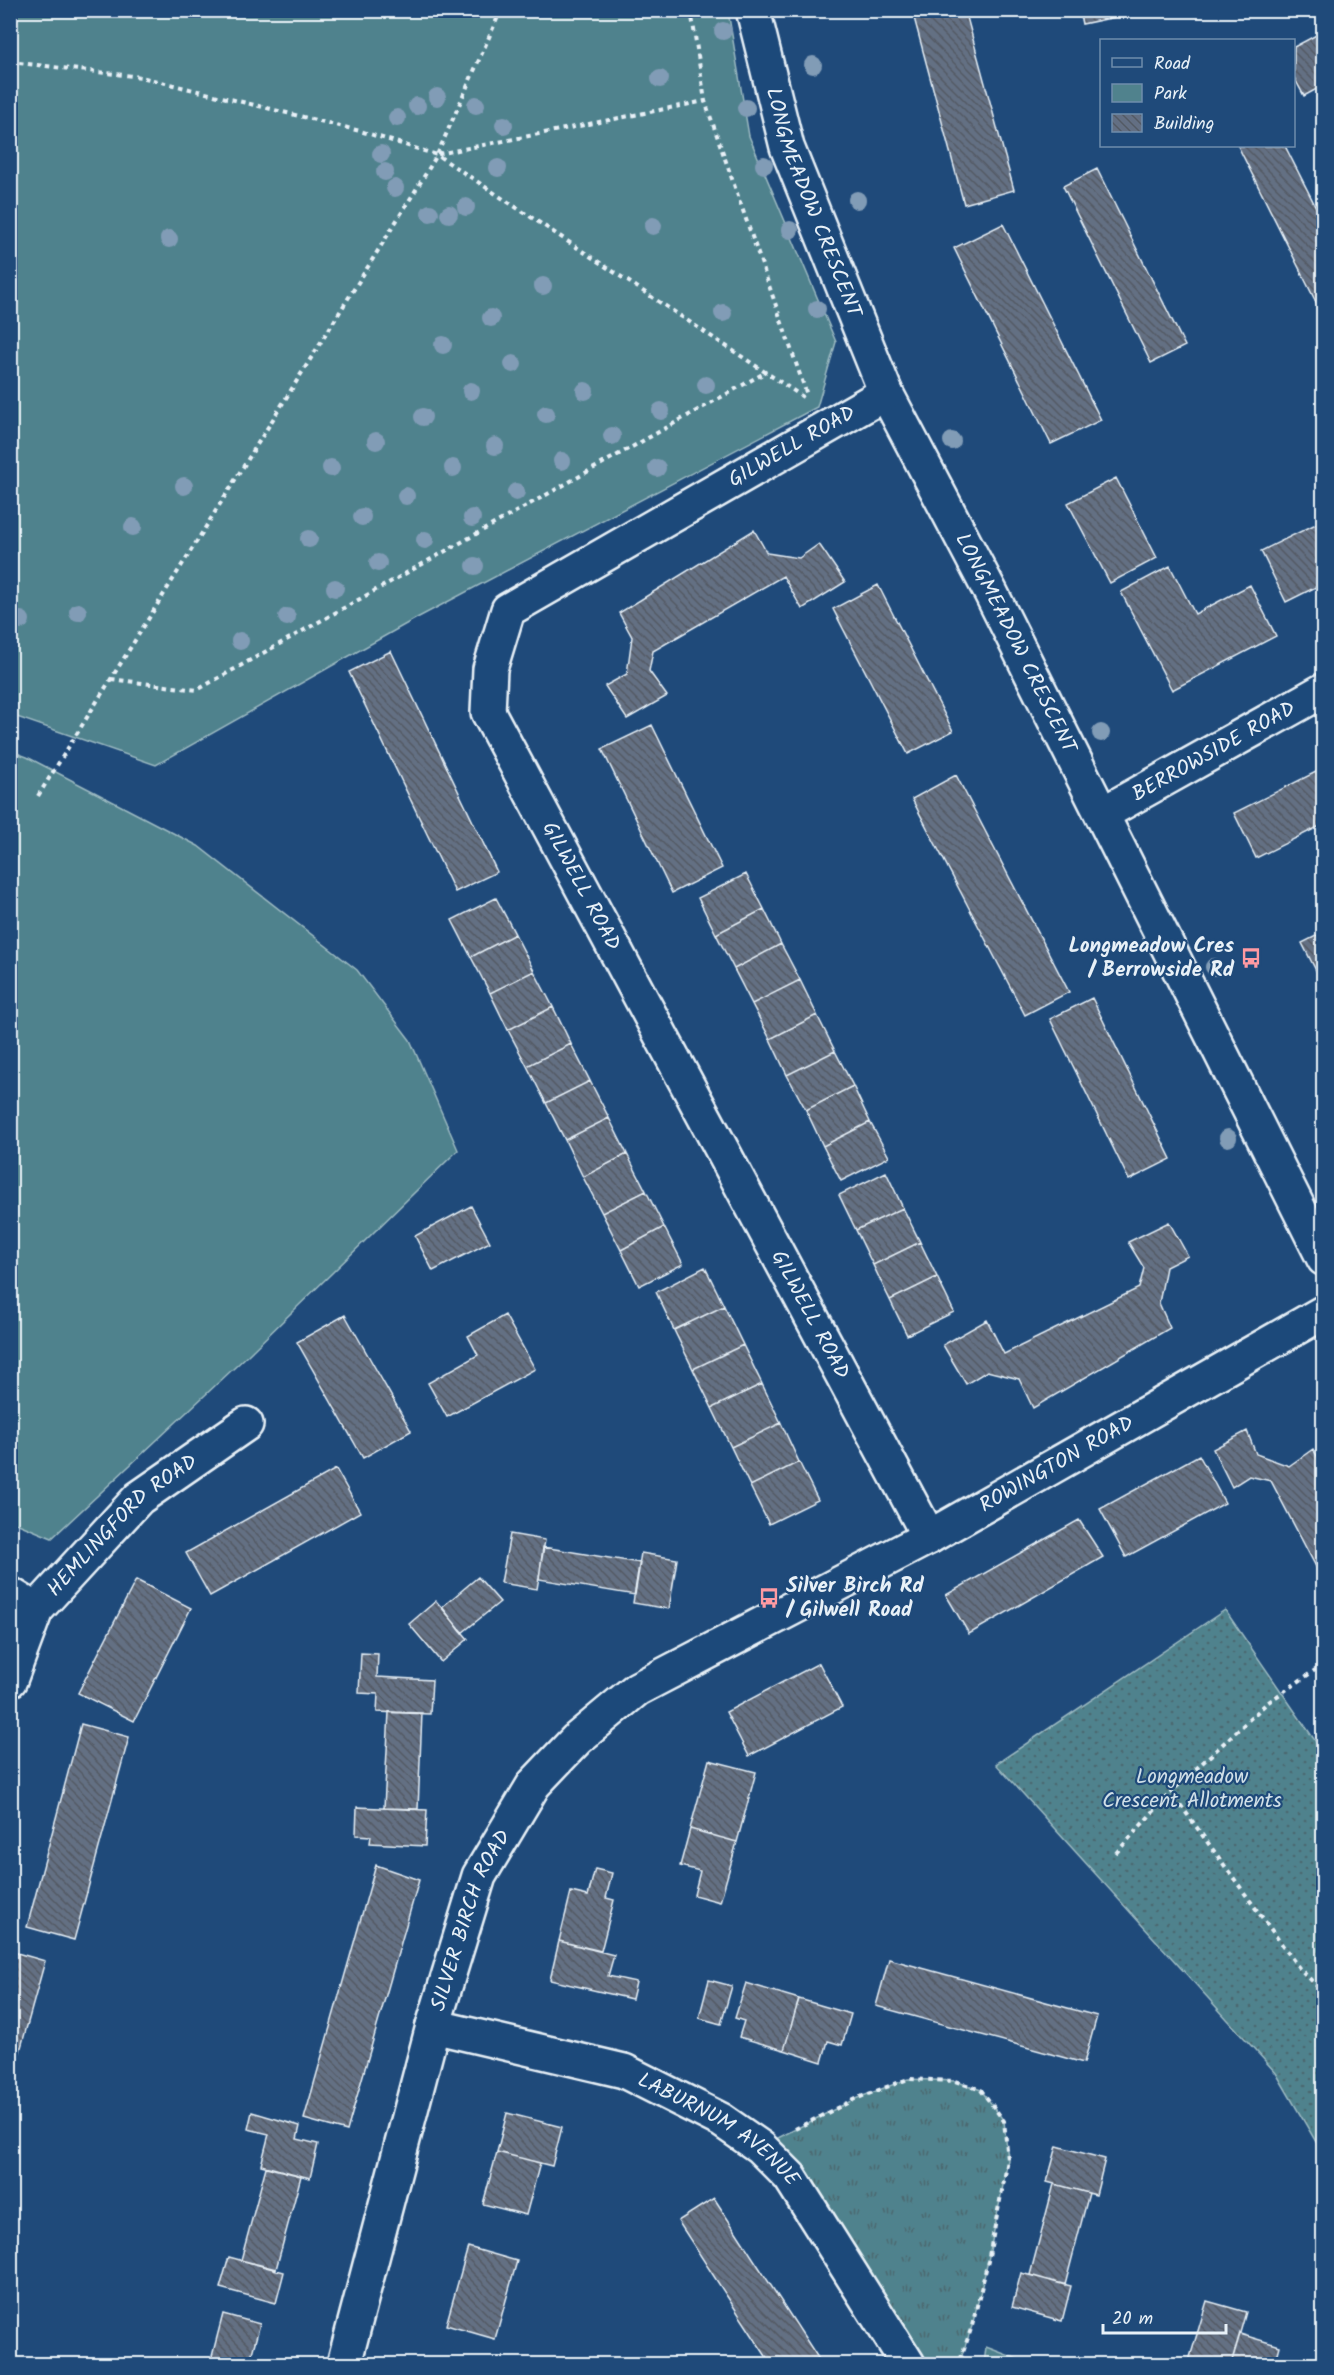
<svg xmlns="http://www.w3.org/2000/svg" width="1334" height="2375" font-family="Kalam,sans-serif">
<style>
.grass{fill:url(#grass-tufts);stroke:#9cbac2;stroke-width:1.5}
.park{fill:#50828d;stroke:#9cbac2;stroke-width:1.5}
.garden{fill:url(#garden-dots);stroke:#9cbac2;stroke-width:1.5}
.building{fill:url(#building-back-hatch);stroke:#e8f1f8;stroke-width:1.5}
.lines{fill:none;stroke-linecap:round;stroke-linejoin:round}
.minor-casing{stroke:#e8f1f8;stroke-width:38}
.path{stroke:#e8f1f8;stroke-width:4;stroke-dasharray:4.5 4.5;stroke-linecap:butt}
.minor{stroke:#1f4a7a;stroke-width:33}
.tree{fill:#819cb6}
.labels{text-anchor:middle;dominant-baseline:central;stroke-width:4.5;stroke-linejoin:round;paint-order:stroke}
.street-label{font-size:21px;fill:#e8f1f8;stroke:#1f4a7a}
.poi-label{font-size:21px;font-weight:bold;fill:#e8f1f8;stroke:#1f4a7a;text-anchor:end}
.park-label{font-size:21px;fill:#d1e0e8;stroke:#1f4a7a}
</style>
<defs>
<pattern id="grass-tufts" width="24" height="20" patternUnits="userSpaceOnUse" patternTransform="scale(1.5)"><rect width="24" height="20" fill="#50828d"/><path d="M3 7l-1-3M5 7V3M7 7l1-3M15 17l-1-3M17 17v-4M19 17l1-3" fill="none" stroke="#4c686f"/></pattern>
<pattern id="garden-dots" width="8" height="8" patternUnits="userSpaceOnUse" patternTransform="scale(1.5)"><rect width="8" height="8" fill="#50828d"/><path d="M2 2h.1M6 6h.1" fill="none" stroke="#4c686f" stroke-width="1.8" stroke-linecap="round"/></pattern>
<pattern id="building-back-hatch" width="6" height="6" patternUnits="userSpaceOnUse" patternTransform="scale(1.5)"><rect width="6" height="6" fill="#636f83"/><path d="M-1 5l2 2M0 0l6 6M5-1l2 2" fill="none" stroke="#535a64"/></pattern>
</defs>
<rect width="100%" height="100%" fill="#1f4a7a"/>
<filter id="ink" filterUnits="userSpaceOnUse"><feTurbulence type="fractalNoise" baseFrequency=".0167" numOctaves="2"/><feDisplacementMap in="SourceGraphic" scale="12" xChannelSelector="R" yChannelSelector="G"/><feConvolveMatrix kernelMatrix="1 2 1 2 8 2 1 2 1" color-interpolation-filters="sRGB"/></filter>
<g filter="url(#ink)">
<path class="grass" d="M908,2079l47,2 26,9 23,31 4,39 -20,101 -16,65 -13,38h-51l-148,-217 95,-48z
M986,2347l45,17h-47z"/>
<path class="park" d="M11,10l717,1 21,125 87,206 -19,65 -402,212 -259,146 -145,-50z
M11,751l16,6 171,89 159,124 53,70 48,110 -210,205 -196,183 -41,-17z"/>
<path class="garden" d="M1225,1610l98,142v402l-47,-81 -280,-309z"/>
<path class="building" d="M912,10h53l49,180 -50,14z
M1079,10h70l-67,14z
M1324,31v54l-20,11 -10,-19v-30z
M1238,146h47l39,77v95z
M1097,169l88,177 -34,17 -88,-177z
M1003,224l98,196 -50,24 -97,-196z
M1116,478l41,80 -47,25 -42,-80z
M1324,520v63l-38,19 -25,-51z
M754,530l13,23 32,5 20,-14 26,38 -43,27 -19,-33 -130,75 -4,20 18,25 -40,23 -22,-33 22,-12 5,-37 -13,-24z
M1170,566l25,48 55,-29 26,51 -104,54 -51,-98z
M878,585l75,146 -45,23 -75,-145z
M391,651l106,221 -42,20 -106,-220z
M652,725l70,143 -50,25 -70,-144z
M1324,768v56l-68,34 -22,-45z
M956,775l113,217 -44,23 -113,-216z
M746,874l18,35 -48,25 -18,-36z
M496,898l19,36 -44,23 -19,-37z
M764,909l17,35 -47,25 -18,-35z
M1324,932v54l-22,-43z
M515,934l19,37 -44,22 -19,-36z
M781,944l19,36 -48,24 -18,-35z
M534,971l19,36 -45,23 -18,-37z
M800,980l17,35 -47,24 -18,-35z
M1092,998l79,161 -42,21 -79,-161z
M553,1007l18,37 -44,22 -19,-36z
M817,1015l18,36 -48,24 -17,-36z
M571,1044l19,37 -44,22 -19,-37z
M835,1051l18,35 -47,24 -19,-35z
M590,1081l19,37 -44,22 -19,-37z
M853,1086l17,36 -47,24 -17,-36z
M609,1118l18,36 -44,23 -18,-37z
M870,1122l19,35 -48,24 -18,-35z
M627,1154l19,37 -44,22 -19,-36z
M886,1172l17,36 -47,22 -17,-35z
M646,1191l18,36 -43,23 -19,-37z
M471,1206l19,36 -57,29 -18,-35z
M903,1208l17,34 -47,23 -17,-35z
M1169,1222l19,34 -22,11 -7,36 11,25 -137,80 -14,-29 -32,-8 -21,13 -23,-39 44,-25 17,34 135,-66 5,-20 -16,-26z
M664,1227l19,37 -44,22 -18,-36z
M920,1242l17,35 -47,23 -17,-35z
M705,1267l19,39 -50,24 -18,-38z
M937,1277l17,35 -47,23 -17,-35z
M724,1306l19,39 -50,24 -19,-39z
M345,1315l66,116 -48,27 -66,-116z
M505,1315l30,54 -88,48 -19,-34 50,-28 -10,-19z
M743,1345l19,39 -50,24 -19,-39z
M762,1384l19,39 -50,24 -19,-39z
M781,1423l18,39 -49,24 -19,-39z
M1247,1431l9,23 33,12 24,-17 11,18v115l-53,-101 -22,-5 -17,11 -19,-38z
M1199,1455l26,48 -99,54 -26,-48z
M799,1462l19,38 -49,24 -19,-38z
M336,1469l24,43 -150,84 -24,-43z
M1079,1520l24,37 -134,77 -23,-39z
M510,1534l35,6 -8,49 -36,-6z
M543,1547l97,16 -5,32 -96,-16z
M641,1553l36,6 -8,50 -36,-6z
M478,1577l22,25 -38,31 -20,-26z
M136,1580l55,28 -57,113 -56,-28z
M436,1601l32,38 -27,23 -32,-38z
M361,1653l17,1 -1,23 55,3 -2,34 -53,-2 1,-18 -19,-1z
M819,1663l23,44 -93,49 -23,-44z
M389,1712l33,1 -4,96 -34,-1z
M81,1724l48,13 -55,203 -47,-13z
M709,1760l47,12 -19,70 -47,-13z
M357,1807l70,3 -2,36 -55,-3 1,-7 -15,-1z
M690,1829l47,13 -17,60 -26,-7 6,-24 -20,-5z
M376,1865l43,15 -72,251 -43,-12z
M595,1869l17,4 -6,25 8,2 -13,51 -42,-10 12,-49 17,4z
M559,1941l55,14 -6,21 28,6 -4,17 -82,-19z
M10,1951l35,10 -35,126z
M889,1959l208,57 -13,47 -208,-57z
M709,1980l23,6 -11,38 -22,-6z
M746,1983l53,16 -15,51 -45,-13 5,-16 -9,-3z
M799,1999l52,15 -9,31 -14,-4 -6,21 -38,-12z
M252,2112l48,14 -3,13 21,5 -8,34 -49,-13 8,-31 -21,-5z
M507,2113l55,14 -10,39 -55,-14z
M1057,2146l48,13 -9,36 -49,-13z
M497,2152l43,11 -14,52 -43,-11z
M266,2167l35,9 -25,93 -35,-9z
M1054,2184l35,9 -24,92 -35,-10z
M714,2198l108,166h-51l-93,-143z
M468,2247l49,14 -22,78 -49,-14z
M229,2257l55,15 -8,31 -56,-15z
M1021,2273l50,13 -9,35 -50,-14z
M1207,2301l39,11 -15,52h-43z
M223,2314l37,10 -11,40h-39z
M1240,2334l40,12 -5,18h-44z"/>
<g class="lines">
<g class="minor-casing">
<g id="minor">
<path id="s1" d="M753,10l34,137 99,246 105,200 333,666"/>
<path id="s2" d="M886,393l-378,217 -18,59 -2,43 441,825"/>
<path id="s3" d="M1102,814l222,-124"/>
<path d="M10,1594l26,16"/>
<path id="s4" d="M10,1680l26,-70 103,-112 107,-74"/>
<path id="s5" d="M433,2026l191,45 97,49 39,27 30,30 118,187"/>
<path id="s6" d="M344,2364l89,-338 46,-150 55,-92 43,-45 60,-50 292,-152 395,-225"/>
</g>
</g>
<path class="path" d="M691,10l14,91 102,294
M10,62l131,15 219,54 77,24 366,242
M438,154l267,-53
M111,679l86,11 569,-318
M38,796l379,-608 20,-33 64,-145
M1324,1664l-57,39 -96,89 128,176 25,25
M1116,1853l55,-61
M795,2129l60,-30 53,-20 47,2 26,9 23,31 4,39 -20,101 -16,65 -13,38"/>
<use href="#minor" class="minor"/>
</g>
<g class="tree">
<circle cx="723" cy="31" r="9"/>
<circle cx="813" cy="65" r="9"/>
<circle cx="660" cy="79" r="9"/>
<circle cx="437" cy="97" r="9"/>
<circle cx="476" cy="105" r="9"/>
<circle cx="417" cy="106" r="9"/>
<circle cx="746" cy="108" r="9"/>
<circle cx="397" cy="118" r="9"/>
<circle cx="504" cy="125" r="9"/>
<circle cx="381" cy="154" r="9"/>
<circle cx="764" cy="165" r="9"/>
<circle cx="498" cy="168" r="9"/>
<circle cx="385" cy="172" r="9"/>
<circle cx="395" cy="188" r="9"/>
<circle cx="857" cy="200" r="9"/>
<circle cx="466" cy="207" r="9"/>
<circle cx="430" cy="213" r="9"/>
<circle cx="449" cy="214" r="9"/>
<circle cx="653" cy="226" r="9"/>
<circle cx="790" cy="230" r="9"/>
<circle cx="169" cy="239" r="9"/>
<circle cx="543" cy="286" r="9"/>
<circle cx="817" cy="309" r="9"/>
<circle cx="723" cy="313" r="9"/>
<circle cx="491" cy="318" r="9"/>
<circle cx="443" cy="345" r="9"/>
<circle cx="513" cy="364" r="9"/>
<circle cx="706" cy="385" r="9"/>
<circle cx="471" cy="391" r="9"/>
<circle cx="585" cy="391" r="9"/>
<circle cx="661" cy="411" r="9"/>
<circle cx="546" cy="414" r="9"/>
<circle cx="423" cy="417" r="9"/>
<circle cx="612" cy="436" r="9"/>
<circle cx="376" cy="441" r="9"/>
<circle cx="952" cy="441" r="9"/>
<circle cx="495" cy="446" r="9"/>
<circle cx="562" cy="461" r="9"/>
<circle cx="331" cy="468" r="9"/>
<circle cx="453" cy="468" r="9"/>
<circle cx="657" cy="468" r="9"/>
<circle cx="184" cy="486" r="9"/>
<circle cx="516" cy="492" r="9"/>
<circle cx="406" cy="496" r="9"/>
<circle cx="362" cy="517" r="9"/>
<circle cx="472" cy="518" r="9"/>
<circle cx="133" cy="527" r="9"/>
<circle cx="309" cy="539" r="9"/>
<circle cx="425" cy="540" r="9"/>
<circle cx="378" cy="563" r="9"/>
<circle cx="475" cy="566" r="9"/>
<circle cx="335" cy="588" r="9"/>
<circle cx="78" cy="612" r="9"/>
<circle cx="287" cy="617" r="9"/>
<circle cx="21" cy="620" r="9"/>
<circle cx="240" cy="641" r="9"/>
<circle cx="1101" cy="733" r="9"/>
<circle cx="1214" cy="967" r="9"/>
<circle cx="1228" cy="1138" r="9"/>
</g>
</g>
<defs>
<g id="bus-bare" transform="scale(1.62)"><path d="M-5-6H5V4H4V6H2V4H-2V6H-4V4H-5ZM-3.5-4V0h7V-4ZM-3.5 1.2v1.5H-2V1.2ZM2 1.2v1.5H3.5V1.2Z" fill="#ff9aa2" stroke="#1f4a7a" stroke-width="2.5" paint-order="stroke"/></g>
</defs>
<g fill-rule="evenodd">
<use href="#bus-bare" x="1251" y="958"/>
<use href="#bus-bare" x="769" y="1598"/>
</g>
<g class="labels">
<g class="street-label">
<text stroke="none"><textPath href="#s1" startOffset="202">LONGMEADOW CRESCENT</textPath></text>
<text transform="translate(792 447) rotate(-30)">GILWELL ROAD</text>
<text stroke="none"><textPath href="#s1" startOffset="688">LONGMEADOW CRESCENT</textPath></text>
<text stroke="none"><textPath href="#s3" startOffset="128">BERROWSIDE ROAD</textPath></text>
<text stroke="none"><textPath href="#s2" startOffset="738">GILWELL ROAD</textPath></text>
<text stroke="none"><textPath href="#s2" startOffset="1224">GILWELL ROAD</textPath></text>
<text stroke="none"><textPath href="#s6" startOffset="1230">ROWINGTON ROAD</textPath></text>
<text stroke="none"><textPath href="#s4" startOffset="196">HEMLINGFORD ROAD</textPath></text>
<text stroke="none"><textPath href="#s6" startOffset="462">SILVER BIRCH ROAD</textPath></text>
<text stroke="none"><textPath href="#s5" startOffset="308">LABURNUM AVENUE</textPath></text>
</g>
<g class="poi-label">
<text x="1234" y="946">Longmeadow Cres<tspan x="1234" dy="24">/ Berrowside Rd</tspan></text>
<text x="786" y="1586" text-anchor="start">Silver Birch Rd<tspan x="786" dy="24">/ Gilwell Road</tspan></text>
</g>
<g class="park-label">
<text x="1192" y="1777">Longmeadow<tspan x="1192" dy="24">Crescent Allotments</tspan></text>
</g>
</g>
<rect width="1334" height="2375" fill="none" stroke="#1f4a7a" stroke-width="36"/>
<rect x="18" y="18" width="1298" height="2339" fill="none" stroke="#e8f1f8" stroke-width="2" filter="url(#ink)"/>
<rect x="1100" y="39" width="195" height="108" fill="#1f4a7a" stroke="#6f8dac" stroke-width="1.5"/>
<rect x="1112" y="58" width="30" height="9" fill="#1f4a7a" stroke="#6f8dac" stroke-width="1.5"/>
<text x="1154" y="69" font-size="18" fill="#e8f1f8">Road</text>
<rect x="1112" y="84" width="30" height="18" fill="#50828d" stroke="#6f8dac" stroke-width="1.5"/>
<text x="1154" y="99" font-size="18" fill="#e8f1f8">Park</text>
<rect x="1112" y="114" width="30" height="18" fill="url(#building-back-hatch)" stroke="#6f8dac" stroke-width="1.5"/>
<text x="1154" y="129" font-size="18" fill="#e8f1f8">Building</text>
<path d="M1103 2324v9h123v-9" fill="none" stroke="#e8f1f8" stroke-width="3"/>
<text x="1112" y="2324" font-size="18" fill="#e8f1f8" stroke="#1f4a7a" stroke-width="4.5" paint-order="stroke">20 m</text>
</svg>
